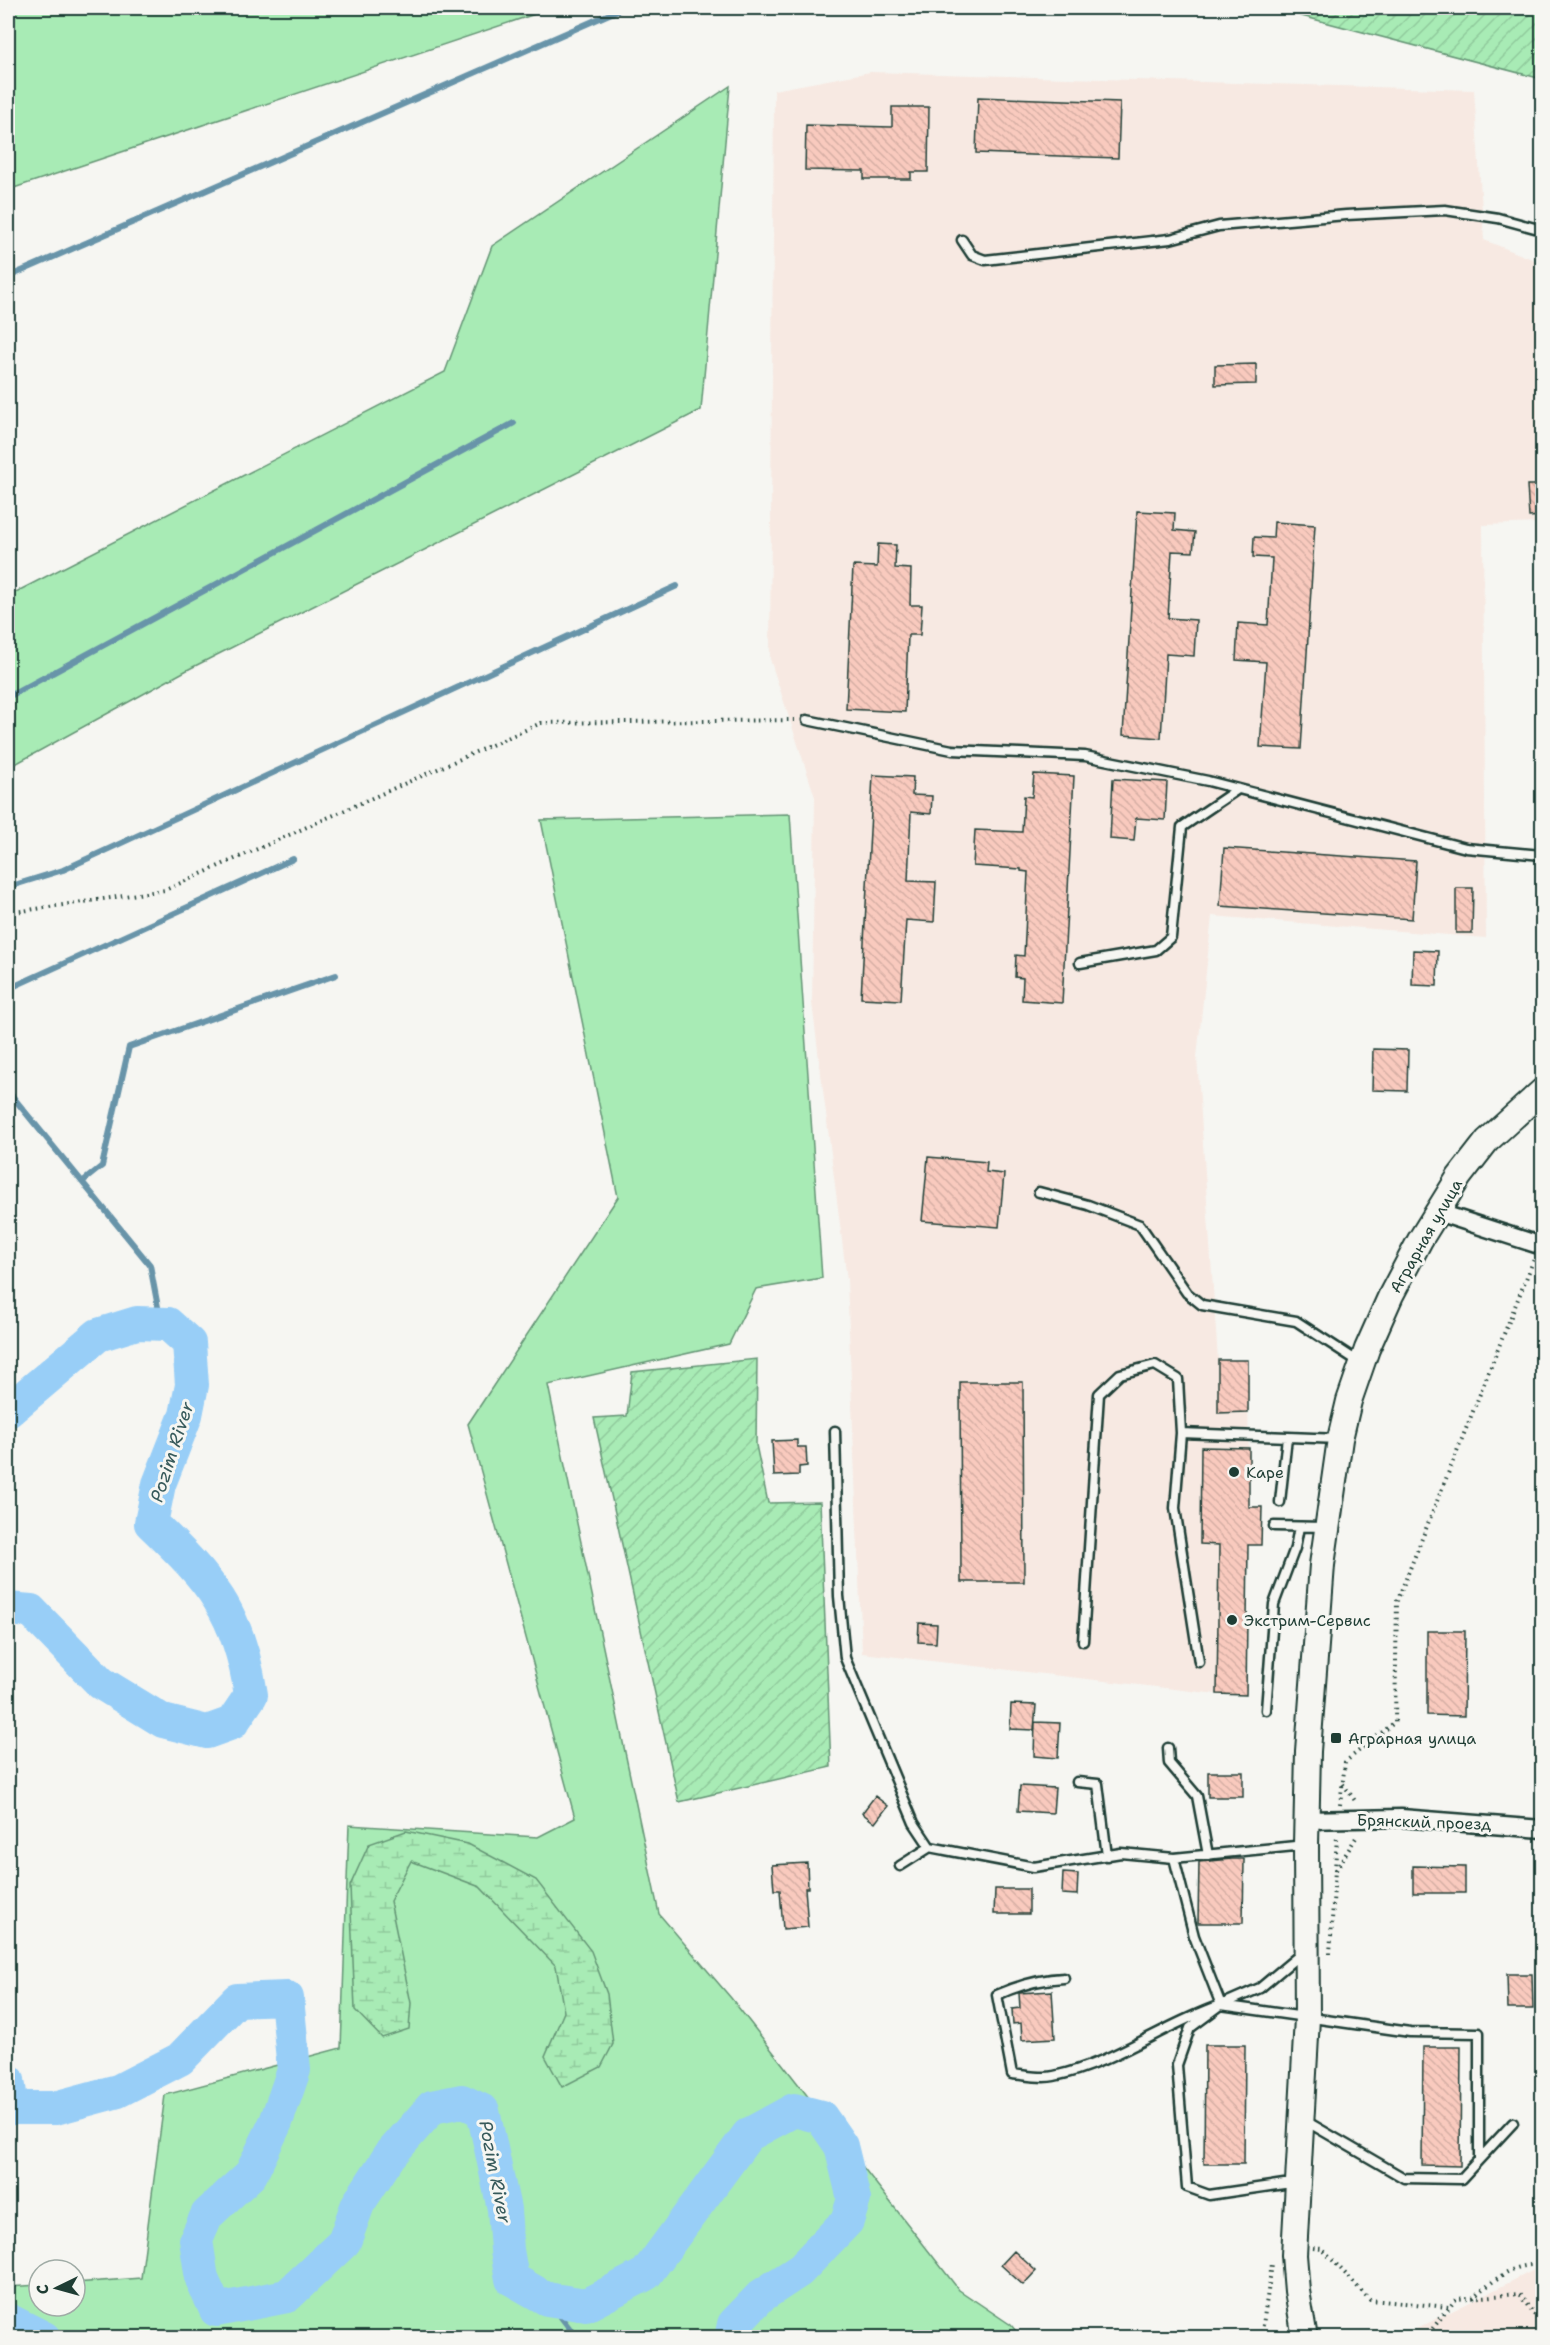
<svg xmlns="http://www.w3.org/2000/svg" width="1550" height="2345" font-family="'Shantell Sans',sans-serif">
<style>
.built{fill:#f7e9e2}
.grass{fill:#a8ebb5;stroke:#649474;stroke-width:1.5}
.wetland{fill:url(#wetland-marsh);stroke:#649474;stroke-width:1.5}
.garden{fill:url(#garden-furrows);stroke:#649474;stroke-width:1.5}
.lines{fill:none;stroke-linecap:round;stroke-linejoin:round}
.stream{stroke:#6894a9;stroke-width:6}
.river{stroke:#98cef7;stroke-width:34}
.building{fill:url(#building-back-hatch);stroke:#1f3d34;stroke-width:1.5}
.lane-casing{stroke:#1f3d34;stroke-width:13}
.street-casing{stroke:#1f3d34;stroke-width:21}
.secondary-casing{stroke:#1f3d34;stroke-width:28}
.path{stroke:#1f3d34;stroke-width:4;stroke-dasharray:1.5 4.5;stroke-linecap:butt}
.lane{stroke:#f6f6f2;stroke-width:8}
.street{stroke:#f6f6f2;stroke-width:16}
.secondary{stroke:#f6f6f2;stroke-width:24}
.poi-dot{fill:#1f3d34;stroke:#f6f6f2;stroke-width:2}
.labels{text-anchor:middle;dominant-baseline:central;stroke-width:6;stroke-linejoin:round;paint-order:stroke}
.street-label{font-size:16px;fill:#1f3d34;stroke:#f6f6f2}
.poi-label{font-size:16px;fill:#1f3d34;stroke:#f6f6f2;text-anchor:start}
.water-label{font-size:18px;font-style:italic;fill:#375a5b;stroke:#f6f6f2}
</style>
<defs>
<pattern id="wetland-marsh" width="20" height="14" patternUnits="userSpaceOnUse" patternTransform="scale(1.5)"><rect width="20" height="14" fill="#a8ebb5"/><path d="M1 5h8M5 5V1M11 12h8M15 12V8" fill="none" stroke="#90ca9c"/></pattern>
<pattern id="garden-furrows" width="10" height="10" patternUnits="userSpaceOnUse" patternTransform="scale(1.5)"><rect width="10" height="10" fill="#a8ebb5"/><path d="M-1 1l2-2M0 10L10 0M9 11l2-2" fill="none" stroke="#90ca9c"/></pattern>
<pattern id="building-back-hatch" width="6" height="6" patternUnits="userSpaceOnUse" patternTransform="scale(1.5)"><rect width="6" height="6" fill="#f9cabe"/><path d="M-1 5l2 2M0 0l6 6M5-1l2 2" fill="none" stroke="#d5aea4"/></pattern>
</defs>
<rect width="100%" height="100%" fill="#f6f6f2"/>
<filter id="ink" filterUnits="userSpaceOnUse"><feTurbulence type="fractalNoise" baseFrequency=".0167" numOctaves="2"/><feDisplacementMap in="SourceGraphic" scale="12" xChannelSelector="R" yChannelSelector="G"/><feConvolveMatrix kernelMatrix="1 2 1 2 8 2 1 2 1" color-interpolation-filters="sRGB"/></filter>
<g filter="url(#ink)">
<path class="built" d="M870,72l604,18 10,150 58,23v260l-59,2 3,413 -274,-22 -15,141 21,303h30l1,146 13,1 -1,38h-13l-2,150 -29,-1 -355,-41 -15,-373 -35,-277 3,-206 -45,-138 4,-569z
M1542,2266v71h-142z"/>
<path class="grass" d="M8,8h545l-545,182z
M730,86l-29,324 -512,259 -181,99v-172l437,-224 47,-126z
M790,814l32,464 -66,11 -27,55 -181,41 111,529 72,84 228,292 52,35 10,12 -1013,1v-51l31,-2v21h36v-23l66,-5 24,-183 176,-47 8,-223 189,12 37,-19 -107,-394 150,-227 -77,-377z"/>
<path class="wetland" d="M406,1831l62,13 68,36 55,71 16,43 6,50 -12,23 -39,20 -17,-31 19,-44 -8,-46 -76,-79 -69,-26 -21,40 21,102 -2,26 -27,9 -27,-28 -5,-124 19,-42z"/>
<path class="garden" d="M1271,8h271v71z
M757,1359l-1,86 12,58 52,-1 11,265 -152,35 -85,-384 33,-2 5,-44z"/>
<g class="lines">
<path class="stream" d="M8,277l615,-269
M8,697l506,-274
M8,887l55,-17 614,-284
M8,989l285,-130
M8,1091l142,174 11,58
M82,1182l20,-16 27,-119 207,-72
M547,2299l30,39"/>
<path class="river" d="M8,1411l90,-76 39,-12 31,1 21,19 3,42 -6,30 -27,69 -8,39c59,57 88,88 100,172l-19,28 -25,9 -44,-11 -62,-38 -70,-72 -23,-2
M8,2080l4,28h43l63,-17 62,-32 57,-59 50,-2 7,72 -18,52 -25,52 -44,41 -11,25 6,39 14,31 71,-14 57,-54 14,-38 32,-49 42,-48 30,-6 21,10 21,98 3,41 5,29 35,20 39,6 60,-31 102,-139 46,-25 27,7 20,29 13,53 -7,22 -48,50 -38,25 -27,28 -3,14
M8,2320l36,18"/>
</g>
<path class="building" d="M978,97l142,5 -2,56 -142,-5z
M892,107h37l-1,65h-17v7h-47v-8l-59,-1 1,-45 86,2z
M1256,364v20l-41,1v-20z
M1527,485h15v31l-13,1z
M1137,511l38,2 -1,17 21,2 -2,20 -21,-1 -4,67 28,2 -2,36 -28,-2 -5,84 -38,-3z
M1274,522l41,3 -14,224 -41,-2 6,-85 -30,-2 2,-37 30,2 4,-67 -19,-1 1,-20 19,1z
M878,544l18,1 -1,23 16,1 -1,36h12l-2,30h-12l-3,77 -59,-3 7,-143 24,1z
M1034,774l40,2 -12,227 -40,-3 1,-22 -8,-1 1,-22 8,1 4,-84 -7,-1v-2l-48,-3 2,-36 47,2 2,-36 8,1z
M873,775l40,2 -1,18 20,1 -1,18 -20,-2 -3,69 28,1 -2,40 -28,-2 -5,80 -40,-2z
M1113,779l54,3 -2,38 -29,-2 -2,23 -24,-2z
M1224,848l192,13 -4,58 -192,-13z
M1456,888h17l-1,45h-16z
M1413,950l25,1 -1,35 -25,-1z
M1373,1049l35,1 -1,41 -35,-1z
M928,1157l59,5 -1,10 18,2 -5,53 -77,-6z
M1218,1360h30v52l-30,1z
M960,1382h63l1,200h-63z
M797,1440v7h9l1,19 -8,1v8l-25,1 -2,-35z
M1201,1447l48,1v59h13l-1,38h-13l-2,150 -29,-1 2,-149 -19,-1z
M919,1623l18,1 -1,19 -18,-1z
M1427,1631h38l-1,85 -37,-1z
M1011,1704l25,1 -2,25 -24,-1z
M1035,1722l25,1 -2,35 -24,-2z
M1208,1772h35v25h-35z
M1020,1786l35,2 -2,25 -35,-2z
M875,1796l13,10 -13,17 -13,-10z
M1232,1859h12l-1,64h-45l1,-61z
M807,1863l1,25h-3l3,39 -25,2 -3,-39h-6l-2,-25z
M1413,1866l52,1v26h-52z
M1063,1873l15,1 -1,21 -15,-1z
M995,1889h34v25h-35z
M1507,1974h25l1,35h-25z
M1052,1991l3,47 -33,2 -1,-17 -8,1 -1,-15 8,-1 -1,-15z
M1205,2045h40l-1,119h-40z
M1423,2047h38l-1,119 -38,-1z
M1014,2251l22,20 -13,14 -22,-20z"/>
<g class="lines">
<g class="lane-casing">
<path id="lane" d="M962,240l10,15 13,5 185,-21 49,-13 127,-11 99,-5 53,8 44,12
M807,720l145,30 133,6 123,25 258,67 76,7
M1080,963l76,-13 15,-13 11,-110 56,-38
M1039,1192l49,13 52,20 47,68 15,12 94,16 63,41
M835,1431l4,165 6,62 69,165 16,24 104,20 87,-14 53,5 131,-13
M1181,1433l158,6
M1280,1502l7,-65
M1274,1526l52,1
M1083,1641l16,-247 21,-20 35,-9 23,14 3,54 -6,75 24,154
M1266,1710l8,-106 21,-56 4,-21
M1168,1748l1,15 28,33 11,59
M1077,1782l21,2 9,72
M1174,1858l20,78 27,69
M900,1866l30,-19
M1064,1978c-25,1 -45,7 -67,17l15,79c13,1 29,5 42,2 59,-12 110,-52 167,-71l189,27 69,1v126
M1304,2120l100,58 57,1 52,-56
M1296,2184h-12l-75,11 -22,-8 -10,-122 13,-37 31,-23 39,-17 43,-36"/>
</g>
<g class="street-casing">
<path id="street" d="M1437,1212l105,34
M1306,1820l95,-2 141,11"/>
</g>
<g class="secondary-casing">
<path id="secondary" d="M1305,2338l-8,-47 -3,-36 13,-237 -1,-173 2,-94 14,-186 18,-126 9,-38 18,-52 24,-54 29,-55 39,-63 28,-36 55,-50"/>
</g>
<path class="path" d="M8,913l157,-23 376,-167 253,-3
M1343,1784l13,18
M1340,1805l5,-43 50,-40 2,-121 137,-342
M1336,1870l21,-34
M1330,1954l7,-118
M1313,2248l9,1 48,51 79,7
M1473,2298c23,-19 38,-35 69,-33
M1261,2338l11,-74
M1425,2338l31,-39 63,-5 23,31"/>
<use href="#lane" class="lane"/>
<use href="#street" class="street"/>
<use href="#secondary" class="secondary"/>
</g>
</g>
<g class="poi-dot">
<circle cx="1234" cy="1472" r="6"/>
<circle cx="1232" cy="1620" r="6"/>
<rect x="1330" y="1732" width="12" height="12" rx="3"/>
</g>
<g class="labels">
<g class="street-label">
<text transform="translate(1426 1236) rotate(-60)">Аграрная улица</text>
<text transform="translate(1424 1822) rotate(2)">Брянский проезд</text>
</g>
<g class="poi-label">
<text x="1246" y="1472">Каре</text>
<text x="1244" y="1620">Экстрим-Сервис</text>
<text x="1348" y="1738">Аграрная улица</text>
</g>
<g class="water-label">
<text transform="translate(172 1452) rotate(-72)">Pozim River</text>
<text transform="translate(495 2172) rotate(79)">Pozim River</text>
</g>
</g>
<rect width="1550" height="2345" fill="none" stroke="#f6f6f2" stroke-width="30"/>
<rect x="15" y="15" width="1520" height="2315" fill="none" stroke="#1f3d34" stroke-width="2" filter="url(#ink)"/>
<g transform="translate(57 2288) rotate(265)"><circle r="28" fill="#f6f6f2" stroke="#a0aca6" stroke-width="1.5"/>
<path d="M0-4.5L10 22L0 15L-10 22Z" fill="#1f3d34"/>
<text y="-9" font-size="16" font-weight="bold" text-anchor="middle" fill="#1f3d34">С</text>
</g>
</svg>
